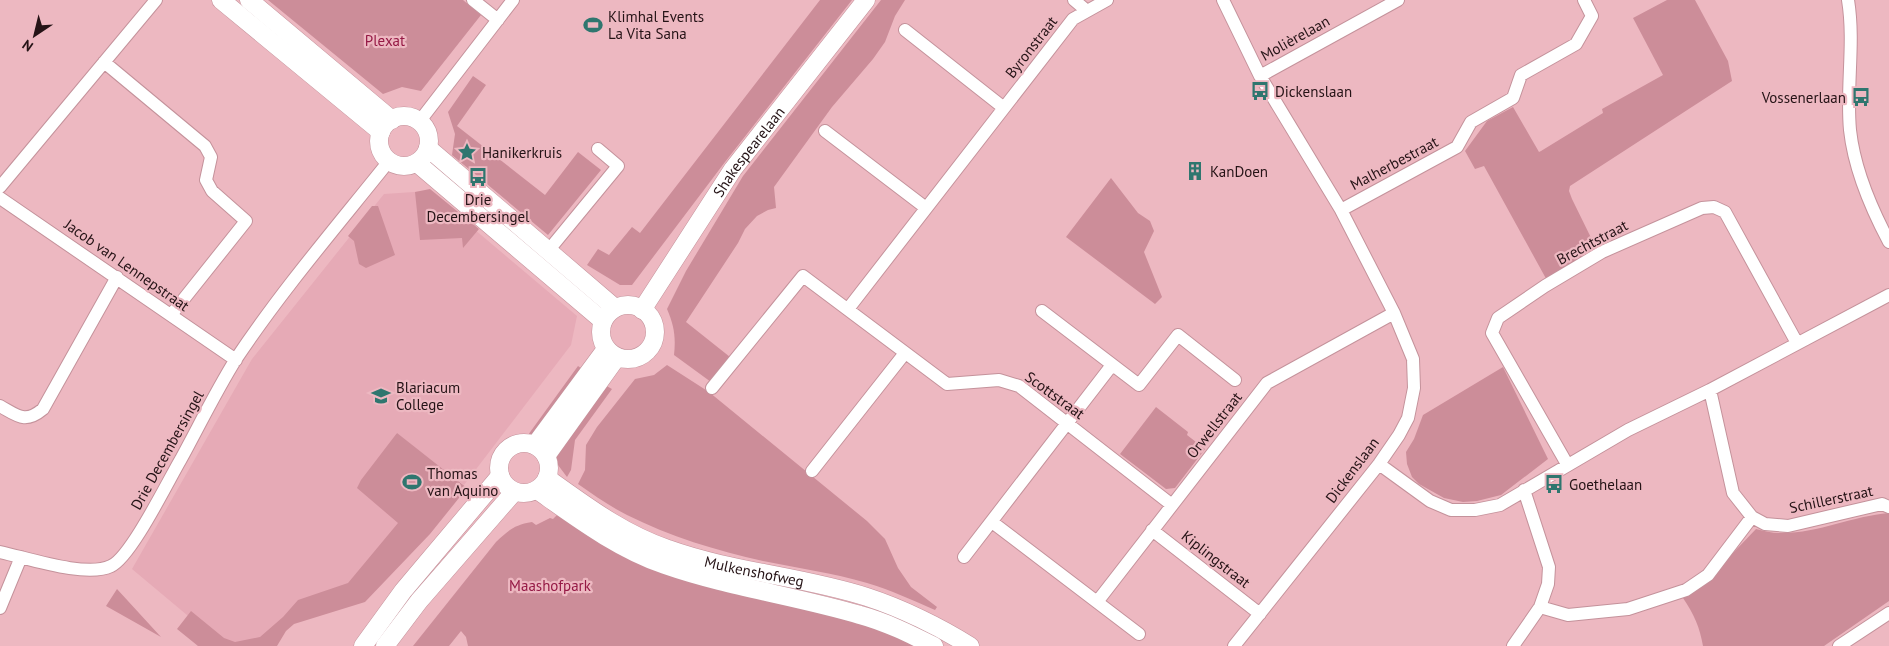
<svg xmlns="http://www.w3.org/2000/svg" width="1889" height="646" font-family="'PT Sans',sans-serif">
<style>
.built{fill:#e6aab6}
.green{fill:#cc8d99}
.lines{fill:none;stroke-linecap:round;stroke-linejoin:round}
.street-casing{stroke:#c4929b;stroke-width:14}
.secondary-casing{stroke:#c4929b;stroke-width:19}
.street{stroke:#fff;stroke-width:12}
.secondary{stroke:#fff;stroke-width:18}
.labels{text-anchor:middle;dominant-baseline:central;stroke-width:4.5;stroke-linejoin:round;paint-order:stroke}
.poi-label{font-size:15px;fill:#251316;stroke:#edb8c1;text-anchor:start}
.street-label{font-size:15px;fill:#251316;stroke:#edb8c1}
.park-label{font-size:15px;fill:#951945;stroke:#edb8c1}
</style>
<rect width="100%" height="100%" fill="#edb8c1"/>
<path class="built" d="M429,191l148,125 -6,29 -107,140 -68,-52 17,87 -60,75 -63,25 -28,26h-38l-92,-77 120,-210 132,-165z"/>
<path class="green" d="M268,0h195l18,15 -60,76 -19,-4 -19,7z
M820,0h32l-127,162 -93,123h-12l-33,-20 11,-16 11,6 23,-28 8,6z
M881,0h24l-10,16 -10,26 -12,17 -41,48 -58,80 2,21 -8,2 -11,6 -12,13 -7,14 -52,79 44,35 -19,25 -37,-27c2,-18 0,-30 -7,-46l19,-38 57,-95z
M1667,0h28l33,61 4,20 -162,105 -1,5 3,8 26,53 -49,32 -65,-118 -9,3 -10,-18 22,-30 26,-14 26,45 2,-1 62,-38 -1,-4 61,-34 -30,-57z
M473,76l13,9 -29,41 88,69 33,-43 23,18 -53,65 -96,-80 3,-21 -7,-22z
M1111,178l27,35 12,8 4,10 -10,21 18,45 -7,7 -89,-67z
M430,189l49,40 -16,19 -1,-10 -42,2 -5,-48z
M372,206h6l17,49 -29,13 -7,-4 -5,-23 -6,-5z
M667,365l42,27 158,129 18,18 13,29 13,19 26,20 -2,3c-23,-10 -44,-20 -68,-27 -34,-10 -69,-15 -104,-22 -46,-10 -94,-25 -136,-46 -18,-9 -33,-20 -49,-31l7,-14 1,-25 11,-18 38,-48 19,-4z
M578,366l7,5 -50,63 -7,1z
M1503,367l45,92 -47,36 -24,6 -14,1 -19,-4 -25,-14 -7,-7 -5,-13 -1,-12 8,-13 9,-24z
M603,384l9,5 -37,51 -4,30 -4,7 -9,-12 -2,-14z
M1156,407l32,25 -1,3 18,14 -30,39 -9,1 -46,-35z
M397,433l70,55 -37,46 -65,68 -71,22 -8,7 -9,15h-79l-21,-17 14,-18 33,27 11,4 25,-5 23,-20 15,-17 50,-17 50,-60 -41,-35 4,-8z
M1889,513v88l-65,45h-121c-3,-18 -9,-32 -20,-48l26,-20 47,-49c8,2 16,4 23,4 38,1 73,-17 110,-20z
M557,515l278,97 90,34h-457l-2,-9 -5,-6 -12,15h-36l83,-104c13,-12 18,-17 36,-20l4,3 14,-7 3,1z
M117,589l44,48 -55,-31z"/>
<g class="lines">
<g class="street-casing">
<path id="street" d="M473,0l25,20
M1074,0l13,11
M1223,0l37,76 81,134 53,103 19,46 1,29 -6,30 -9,17 -20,29 -145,182
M1848,0c7,43 -2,87 2,130 4,37 22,80 39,112
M905,30l99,78
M104,62l101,84 6,11 -5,23 6,11 34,30 -75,94
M1260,76l138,-76
M419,122l94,-122
M825,131l101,77
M0,187l156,-187
M0,198l236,162
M1341,210l116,-63 14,-25 42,-24 8,-23 55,-31 16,-28 -8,-16
M548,251l70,-85 -20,-17
M848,309l225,-290 34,-19
M1042,311l97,74 39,-50 57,45
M712,388l91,-112 144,108 52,-4 20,6 153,119
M1710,390l23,103 19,24 13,7 23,2 94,-22 7,3
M0,406c18,10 25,18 43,3l74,-132
M1379,464l51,37 21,9h24l25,-5 128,-75 82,-40 179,-95
M1567,464l-75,-131 6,-15 47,-32 57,-34 100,-44 12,-1 11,5 72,131
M812,471l93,-118
M992,522l105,80 170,-219 127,-70
M1152,530l108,84
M0,552c28,6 86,26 111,14 20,-9 57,-85 70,-107 18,-33 35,-68 55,-100 46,-69 101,-133 153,-198
M964,557l148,-192
M1097,602l42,32
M1540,607l28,8 60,-6 58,-19 22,-15 44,-58
M0,608l21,-51
M1513,646l27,-39 8,-23 1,-17 -25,-77
M1839,646l50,-33"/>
</g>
<g class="secondary-casing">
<g id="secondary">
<path d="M221,0l160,132"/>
<path d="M249,0l143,120"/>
<circle cx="404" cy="141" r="25"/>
<path d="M428,148l187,160"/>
<path d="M417,163l186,158"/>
<circle cx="628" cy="332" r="27"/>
<path id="s1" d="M642,310l91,-141 133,-169"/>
<circle cx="524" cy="468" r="25"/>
<path d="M535,445l71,-96"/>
<path d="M546,456l71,-99"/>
<path id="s2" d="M547,478c38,27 76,56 121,71 64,23 134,27 199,48 34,11 73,30 103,49"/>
<path d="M537,490c40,28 81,59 128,75 63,22 131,31 195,50 26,7 50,19 74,31"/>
<path d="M363,646l40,-55 97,-115"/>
<path d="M385,646l34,-45 95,-109"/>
</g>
</g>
<use href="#street" class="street"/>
<use href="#secondary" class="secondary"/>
</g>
<defs>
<g id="stadium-bare" transform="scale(1.5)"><path d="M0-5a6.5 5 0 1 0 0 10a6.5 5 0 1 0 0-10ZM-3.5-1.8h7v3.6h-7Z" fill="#2f766f" stroke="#edb8c1" stroke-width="2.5" paint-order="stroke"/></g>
<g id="bus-bare" transform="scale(1.5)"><path d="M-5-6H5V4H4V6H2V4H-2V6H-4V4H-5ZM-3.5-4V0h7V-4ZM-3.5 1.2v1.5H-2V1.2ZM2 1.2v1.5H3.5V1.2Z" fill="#2f766f" stroke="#edb8c1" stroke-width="2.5" paint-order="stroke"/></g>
<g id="sight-bare" transform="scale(1.5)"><path d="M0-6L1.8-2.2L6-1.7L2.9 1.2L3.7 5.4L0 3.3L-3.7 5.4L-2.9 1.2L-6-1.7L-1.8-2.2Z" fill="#2f766f" stroke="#edb8c1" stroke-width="2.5" paint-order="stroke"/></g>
<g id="building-bare" transform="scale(1.5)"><path d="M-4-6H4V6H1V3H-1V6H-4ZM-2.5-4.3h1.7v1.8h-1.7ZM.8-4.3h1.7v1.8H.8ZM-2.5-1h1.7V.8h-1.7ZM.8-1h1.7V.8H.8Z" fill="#2f766f" stroke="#edb8c1" stroke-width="2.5" paint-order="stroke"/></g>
<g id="school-bare" transform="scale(1.5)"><path d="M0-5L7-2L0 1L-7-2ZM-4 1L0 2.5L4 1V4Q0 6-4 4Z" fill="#2f766f" stroke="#edb8c1" stroke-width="2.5" paint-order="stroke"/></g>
</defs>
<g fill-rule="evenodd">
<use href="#stadium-bare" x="593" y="25"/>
<use href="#bus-bare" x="1260" y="91"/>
<use href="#bus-bare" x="1861" y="97"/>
<use href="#sight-bare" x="467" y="152"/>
<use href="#building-bare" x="1195" y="171"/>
<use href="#bus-bare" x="478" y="177"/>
<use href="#school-bare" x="381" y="396"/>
<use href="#stadium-bare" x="412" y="482"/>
<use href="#bus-bare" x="1554" y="484"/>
</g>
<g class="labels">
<g class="poi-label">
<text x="608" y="16">Klimhal Events<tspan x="608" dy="17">La Vita Sana</tspan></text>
<text x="1275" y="91">Dickenslaan</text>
<text x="1846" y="97" text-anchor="end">Vossenerlaan</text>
<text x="482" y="152">Hanikerkruis</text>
<text x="1210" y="171">KanDoen</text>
<text x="478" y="199" text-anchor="middle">Drie<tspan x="478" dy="17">Decembersingel</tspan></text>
<text x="396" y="387">Blariacum<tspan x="396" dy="17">College</tspan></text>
<text x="427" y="473">Thomas<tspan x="427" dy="17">van Aquino</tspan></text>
<text x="1569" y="484">Goethelaan</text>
</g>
<g class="street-label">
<text transform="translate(1295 38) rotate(-29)">Molièrelaan</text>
<text transform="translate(1031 47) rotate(-52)">Byronstraat</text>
<text stroke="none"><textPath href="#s1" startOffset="191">Shakespearelaan</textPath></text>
<text transform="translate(1394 163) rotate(-28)">Malherbestraat</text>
<text transform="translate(1592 242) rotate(-28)">Brechtstraat</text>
<text transform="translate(127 265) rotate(35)">Jacob van Lennepstraat</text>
<text transform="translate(1055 395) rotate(36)">Scottstraat</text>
<text transform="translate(1214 425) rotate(-52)">Orwellstraat</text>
<text transform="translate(167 450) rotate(-61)">Drie Decembersingel</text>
<text transform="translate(1352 470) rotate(-53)">Dickenslaan</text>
<text transform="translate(1831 499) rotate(-12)">Schillerstraat</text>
<text transform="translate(1216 559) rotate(38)">Kiplingstraat</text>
<text stroke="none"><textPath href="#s2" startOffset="230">Mulkenshofweg</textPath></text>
</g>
<g class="park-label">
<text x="385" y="40">Plexat</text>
<text x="550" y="585">Maashofpark</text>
</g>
</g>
<g transform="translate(35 35) rotate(215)" stroke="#edb8c1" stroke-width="4" paint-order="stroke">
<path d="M0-4L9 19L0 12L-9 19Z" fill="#251316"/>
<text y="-8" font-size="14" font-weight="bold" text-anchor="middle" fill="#251316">N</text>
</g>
</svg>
